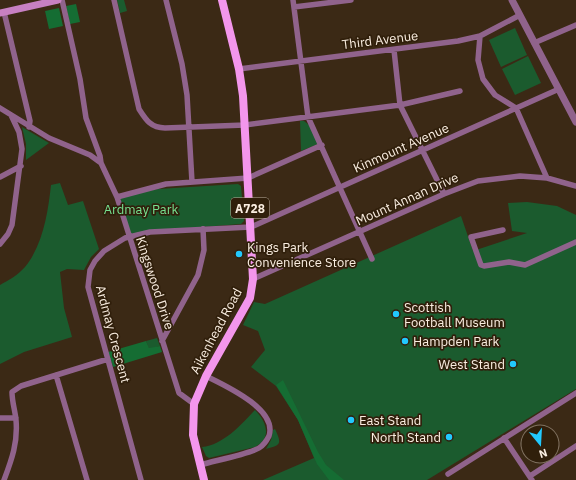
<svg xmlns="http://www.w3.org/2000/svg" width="576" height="480" font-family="'IBM Plex Sans',sans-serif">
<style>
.green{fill:#1b5b2e}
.forest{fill:#156d33}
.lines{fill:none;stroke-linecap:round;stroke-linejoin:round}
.minor{stroke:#90638c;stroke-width:5.5}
.tertiary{stroke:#90638c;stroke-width:7}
.secondary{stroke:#c780c2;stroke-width:7}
.primary{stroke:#f396ec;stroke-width:8}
.poi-dot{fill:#22c9fe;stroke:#301f0b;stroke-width:1.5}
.labels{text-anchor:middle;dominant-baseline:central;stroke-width:3.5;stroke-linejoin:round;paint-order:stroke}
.shield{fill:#301f0b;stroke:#bdb0a1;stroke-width:1}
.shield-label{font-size:12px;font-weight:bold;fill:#faeee1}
.street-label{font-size:13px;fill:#faeee1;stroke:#301f0b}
.park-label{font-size:13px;fill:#77e190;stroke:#301f0b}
.poi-label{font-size:13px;fill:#faeee1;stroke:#301f0b;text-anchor:start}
</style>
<rect width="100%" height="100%" fill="#3b2915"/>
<path class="green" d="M117,0h7l3,11 -7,2z
M515,28l12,27 -26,12 -12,-27z
M528,56l13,27 -26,12 -13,-26z
M300,121h4l5,4 9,19 -17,7z
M22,127l27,16 -23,17v-16z
M60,183l8,22 15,-4 16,48 -8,8 -7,13 -17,-1 -7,3 4,36 8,29 -48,15 -24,12v-79c9,-5 18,-10 25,-18 18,-22 23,-55 26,-82z
M238,184l3,2 3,35 -3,3 -92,7 -20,4 -11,-38 40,-8z
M527,202l30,4 19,9v174l-149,91h-164l51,-22 -16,-38 -22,-34 -25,-19 14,-17 -7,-19 -15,-6 11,-23 11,2 196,-88 12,35 54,-18 -15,-2 -4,-28z
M157,338l3,8 -11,3 -3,-8z
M255,410c11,11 18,28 0,37l-46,11 -3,-2 -4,-9c21,-2 39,-22 53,-37z
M275,429c7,15 6,16 -9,20l5,-9 2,-10z"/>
<path class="forest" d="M76,4l4,18 -10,2 -4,-18z
M59,8l4,18 -14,3 -4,-18z
M146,341l3,7 11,-2 2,6 -49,15 -5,-15z
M283,380l35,72 8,13 18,15h-15l-12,-16 -19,-44 -22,-35z"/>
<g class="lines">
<path class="minor" d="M62,0l18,79 6,39 14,38 1,7 16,34 62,196 15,11
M114,0l25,109c7,11 12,19 26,19l80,-3 155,-20 60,-14
M166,0l16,64 5,31 5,87
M293,0l15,117 64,142
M294,7l57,-7
M4,12l26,109 -1,6
M480,36l-2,24 5,19 12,16 21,13 31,70
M534,43l42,-18
M394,50l6,55 44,89
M239,69l219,-28 22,-5 40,-21
M0,108l49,30 41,17 11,8
M0,177l21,-11
M117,197l49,-13 82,-6 74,-33
M503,230l-32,7 10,28 3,1 25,-4 16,3 51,-23
M0,244l8,-10 4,-9 10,-76 -3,-17 -8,-17
M253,279l191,-85 34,-13 42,-5 27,2 29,8
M162,341l36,-66 6,-25 -1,-21
M56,375l31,105
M0,418h16
M504,438l28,42
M200,465c13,-4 49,-11 59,-17 5,-3 8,-8 10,-12 9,-27 -45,-51 -63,-60
M448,474l128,-81
M530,476l46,-30
M4,480c8,-21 14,-38 12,-60 -1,-10 -4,-18 -4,-28l9,-6 87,-27
M141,480l-53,-193 2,-17 5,-9 9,-10 21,-13 25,-6 101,-5 308,-138"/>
<path class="tertiary" d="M512,0l64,122"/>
<path class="secondary" d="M0,13l58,-13"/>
<path class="primary" d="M204,480l-11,-45 1,-31 12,-28 44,-78 3,-19 -10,-183 -4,-27 -17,-69"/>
</g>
<g class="poi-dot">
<circle cx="239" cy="254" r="4"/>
<circle cx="396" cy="314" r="4"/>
<circle cx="405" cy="341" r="4"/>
<circle cx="513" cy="364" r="4"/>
<circle cx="351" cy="420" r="4"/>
<circle cx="449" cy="437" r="4"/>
</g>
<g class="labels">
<rect class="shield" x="231" y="198" width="38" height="20" rx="3"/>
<g class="shield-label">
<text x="250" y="208">A728</text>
</g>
<g class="street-label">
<text transform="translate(380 40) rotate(-7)">Third Avenue</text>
<text transform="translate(401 148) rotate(-24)">Kinmount Avenue</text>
<text transform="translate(407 199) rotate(-24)">Mount Annan Drive</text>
<text transform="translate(155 283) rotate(72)">Kingswood Drive</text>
<text transform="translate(216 331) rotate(-62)">Aikenhead Road</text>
<text transform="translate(113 334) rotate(75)">Ardmay Crescent</text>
</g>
<g class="park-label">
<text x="141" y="209">Ardmay Park</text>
</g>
<g class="poi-label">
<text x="247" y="247">Kings Park<tspan x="247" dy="15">Convenience Store</tspan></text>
<text x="404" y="307">Scottish<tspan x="404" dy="15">Football Museum</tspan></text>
<text x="413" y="341">Hampden Park</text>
<text x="505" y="364" text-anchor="end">West Stand</text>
<text x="359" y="420">East Stand</text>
<text x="441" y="437" text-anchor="end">North Stand</text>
</g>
</g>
<g transform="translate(540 444) rotate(162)"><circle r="19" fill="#301f0b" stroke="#817261"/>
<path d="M0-3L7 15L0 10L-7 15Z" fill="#22c9fe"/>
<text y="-6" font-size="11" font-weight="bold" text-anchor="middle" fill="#faeee1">N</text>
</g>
</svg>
